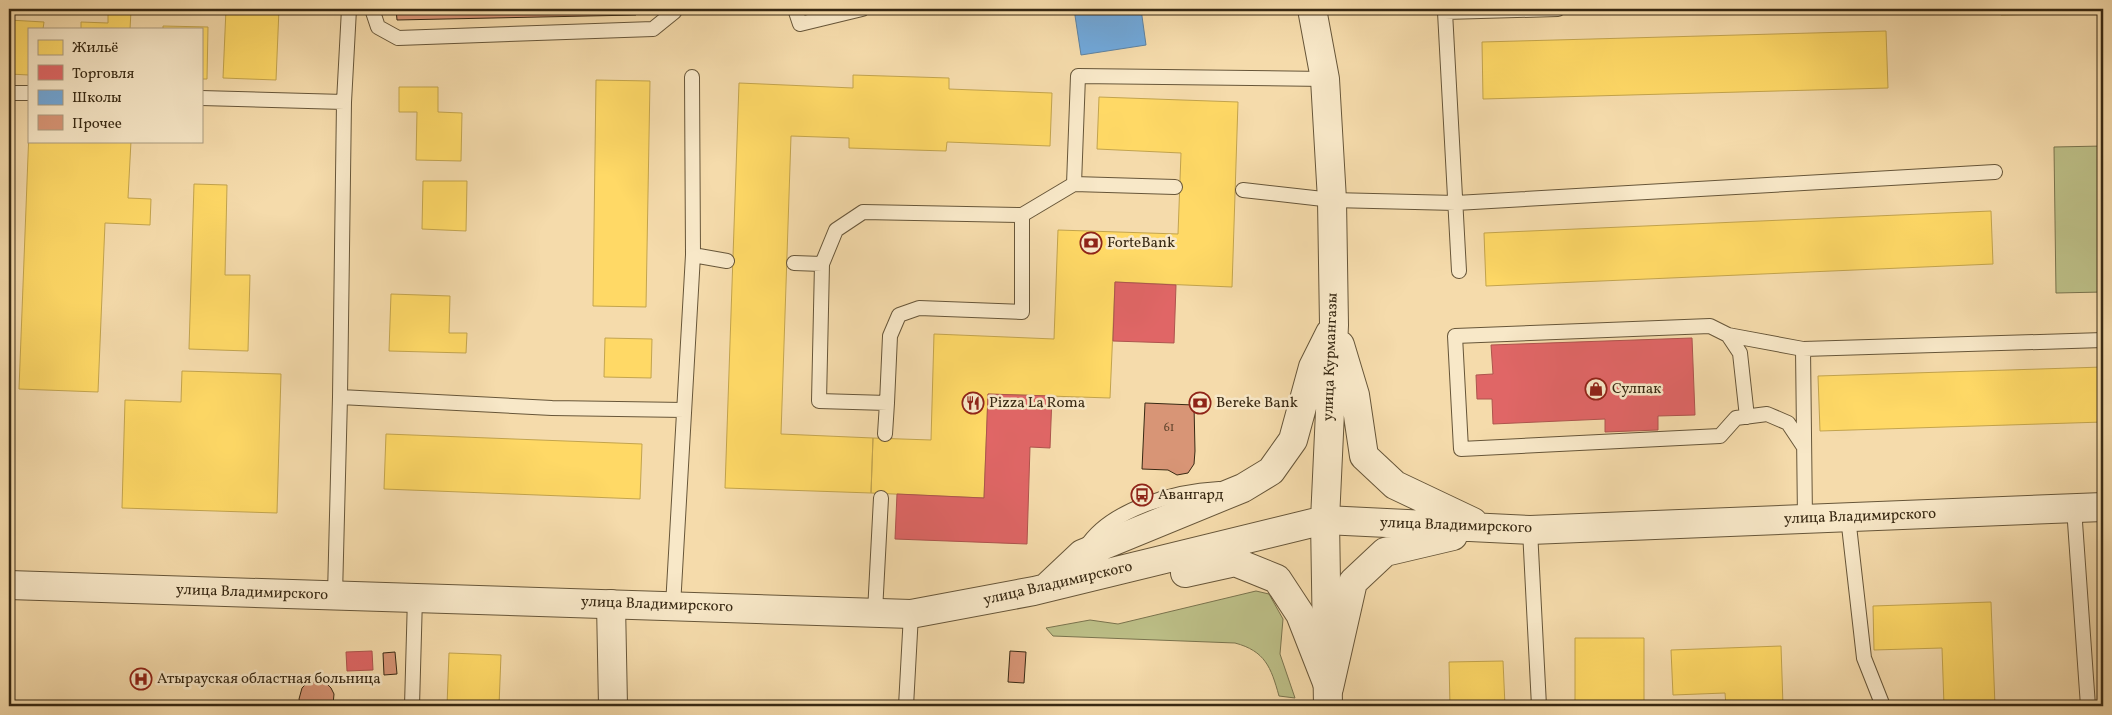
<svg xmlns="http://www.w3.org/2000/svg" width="2112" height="715" font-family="Vollkorn,serif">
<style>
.green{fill:#bdc088;stroke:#7a744e}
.homes{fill:#ffd966;stroke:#c3a44d}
.shops{fill:#e06666;stroke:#ae544d}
.schools{fill:#6fa8dc;stroke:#5e82a0}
.building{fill:#d89576;stroke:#382913}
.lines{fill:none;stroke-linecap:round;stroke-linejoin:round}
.service-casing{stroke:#675639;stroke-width:16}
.minor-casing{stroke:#675639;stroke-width:30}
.tertiary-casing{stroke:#675639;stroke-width:30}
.service{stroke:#f8e8c8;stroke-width:14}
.minor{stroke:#f8e8c8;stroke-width:28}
.tertiary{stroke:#f8e8c8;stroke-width:28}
.labels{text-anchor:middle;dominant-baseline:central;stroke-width:5;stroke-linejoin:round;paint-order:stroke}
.number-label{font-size:12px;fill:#60442c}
.poi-label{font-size:15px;fill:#382913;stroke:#f8e8c8;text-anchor:start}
.street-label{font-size:15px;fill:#382913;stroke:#f8e8c8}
</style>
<rect width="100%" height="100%" fill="#f5dbab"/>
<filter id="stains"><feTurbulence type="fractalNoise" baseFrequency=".004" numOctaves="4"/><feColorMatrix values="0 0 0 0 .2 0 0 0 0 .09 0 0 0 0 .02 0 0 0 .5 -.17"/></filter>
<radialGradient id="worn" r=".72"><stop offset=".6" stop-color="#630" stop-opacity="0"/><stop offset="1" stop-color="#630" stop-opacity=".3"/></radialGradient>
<path class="green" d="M2103,146v146l-47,1 -2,-146z
M1256,591l13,3 14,25 -3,35 15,44 -16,-2c-8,-29 -14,-45 -44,-53l-182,-7 -7,-8 44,-8 28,4z"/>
<path class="homes" d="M226,9h53l-3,71 -53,-2z
M2001,9h48v5l-48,1z
M108,10l23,1 -1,18h-49v-7l27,1z
M9,20l35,2 -1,7h-14v46l-20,-1z
M163,26l45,1 -1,52h-6v-50h-38z
M1886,31l2,57 -405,11 -1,-57z
M853,75l96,3v11l103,4 -2,53 -103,-4 -1,9 -97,-3v-10l-58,-2 -10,298 92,4 -2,55 -146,-5 14,-405 114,5z
M596,80l54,1 -4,226 -53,-1z
M399,87h39v25l24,1 -1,48 -45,-1 1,-48h-18z
M1099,97l139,5 -6,185 -117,-5 -5,116 -122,-4 -4,104 -113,-5 2,-55 58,2 3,-106 120,5 4,-109 120,4 3,-81 -84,-4z
M29,130v11h102l-3,57 23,1 -1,26 -45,-2 -7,169 -79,-3z
M423,181h44l-1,50 -44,-2z
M194,184l33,1 -2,90h25l-2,76 -59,-2z
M1991,211l2,53 -507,22 -2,-53z
M391,294l59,2 -1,37h18l-1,20 -77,-2z
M605,338l47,1 -1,39 -47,-1z
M2103,367v55l-283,9 -2,-55z
M182,371l99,3 -4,139 -155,-5 3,-108 56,2z
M386,434l256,10 -2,55 -256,-10z
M1991,602l4,104h-51l-2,-58 -68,2 -1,-44z
M1575,638h69v68h-69z
M1781,646l2,60h-57l-1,-13 -52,2 -2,-45z
M449,653l52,2 -2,51h-52z
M1503,661l2,45h-55l-1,-44z"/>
<path class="shops" d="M1115,282l61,3 -2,58 -61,-2z
M1692,338l3,77 -37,1v14l-53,2v-13l-112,5 -1,-25h-15l-1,-24 17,-1 -2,-29z
M988,394l64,2 -2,52 -20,-1 -3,97 -132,-5 2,-45 87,4z
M372,651l1,19 -26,1 -1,-19z"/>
<path class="schools" d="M1074,9h67l5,36 -65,10z"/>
<path class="building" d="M396,9h239l1,6 -239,5z
M1145,403l49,2 1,46 -1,13 -6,9 -11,2 -9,-5 -26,-1z
M1010,651l16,1 -2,31 -16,-1z
M395,652l2,22 -13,1 -1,-22z
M317,681l10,3 4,4 3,6 -1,11 -32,1 -2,-7 3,-11 4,-4z"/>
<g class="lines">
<g class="service-casing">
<path id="service" d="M372,9l6,18 20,11 255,-9 21,-17 2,-3
M795,9l5,15 62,-15
M9,93h20
M201,98l143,4
M1074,184l4,-108 247,3
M1243,190l89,10 124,3 539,-31
M1022,215v97l-103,-4 -20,7 -9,21 -3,67 -68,-2 3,-137 14,-34 27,-18 159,3 52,-31 101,3
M693,255l34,6
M794,263l28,1
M1459,271l-14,-259 113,-3
M1728,335l75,14
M340,397l212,11 132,2
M1747,417l-7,-64 -12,-18 -18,-9 -255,10 6,113 259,-13 16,-18 31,-4 21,9 16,24
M885,434l2,-31
M2074,508l14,198
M1848,517l16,141 19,48
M1805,519l-2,-170 300,-9
M1530,530l9,176
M1086,547c24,-38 90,-56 133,-58
M335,595l5,-198 4,-295 5,-93
M673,606l20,-351 -1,-178
M875,612l6,-114
M412,706l3,-109
M906,706l5,-92"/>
</g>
<g class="minor-casing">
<path id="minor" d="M1325,520l3,186
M611,604l2,102"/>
</g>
<g class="tertiary-casing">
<path id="tertiary" d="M1312,9l13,70 7,121 2,125 -9,195
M1340,345l15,50 9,61 31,29 78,37
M1185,573l50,-11 42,17 23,35 29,74
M9,585l902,29 123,-23 291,-71 205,10 573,-23
M1047,587l35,-33 161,-66 28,-17 22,-31 20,-73 17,-34
M1329,688l24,-106 32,-30 68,-16"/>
</g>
<use href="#service" class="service"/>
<use href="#minor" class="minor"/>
<use href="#tertiary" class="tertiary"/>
</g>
<defs>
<g id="bank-ring" transform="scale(1.125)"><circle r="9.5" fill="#f8e8c8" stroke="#8f2418" stroke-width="1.5"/><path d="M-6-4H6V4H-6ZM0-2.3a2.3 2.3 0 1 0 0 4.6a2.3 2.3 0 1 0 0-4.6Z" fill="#8f2418"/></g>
<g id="shop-ring" transform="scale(1.125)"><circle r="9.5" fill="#f8e8c8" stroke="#8f2418" stroke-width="1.5"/><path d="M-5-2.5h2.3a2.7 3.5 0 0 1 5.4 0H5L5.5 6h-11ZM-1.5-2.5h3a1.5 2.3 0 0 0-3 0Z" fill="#8f2418"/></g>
<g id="restaurant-ring" transform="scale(1.125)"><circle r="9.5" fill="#f8e8c8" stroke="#8f2418" stroke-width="1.5"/><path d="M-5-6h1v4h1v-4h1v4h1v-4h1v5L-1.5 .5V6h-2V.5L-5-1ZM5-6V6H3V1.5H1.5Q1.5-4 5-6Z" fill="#8f2418"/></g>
<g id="bus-ring" transform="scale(1.125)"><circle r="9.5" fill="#f8e8c8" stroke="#8f2418" stroke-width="1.5"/><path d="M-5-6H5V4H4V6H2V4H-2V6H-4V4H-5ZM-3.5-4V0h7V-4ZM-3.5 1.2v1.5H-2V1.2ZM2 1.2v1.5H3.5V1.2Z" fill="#8f2418"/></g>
<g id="hospital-ring" transform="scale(1.125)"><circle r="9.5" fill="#f8e8c8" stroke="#8f2418" stroke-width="1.5"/><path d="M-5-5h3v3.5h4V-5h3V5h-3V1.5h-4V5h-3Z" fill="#8f2418"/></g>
</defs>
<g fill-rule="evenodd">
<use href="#bank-ring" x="1091" y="243"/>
<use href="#shop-ring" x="1596" y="389"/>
<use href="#restaurant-ring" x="973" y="403"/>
<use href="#bank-ring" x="1200" y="403"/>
<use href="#bus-ring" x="1142" y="495"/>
<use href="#hospital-ring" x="141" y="679"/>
</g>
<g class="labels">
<g class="number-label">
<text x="1169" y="428">61</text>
</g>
<g class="poi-label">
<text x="1107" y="243">ForteBank</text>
<text x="1612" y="389">Сулпак</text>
<text x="989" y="403">Pizza La Roma</text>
<text x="1216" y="403">Bereke Bank</text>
<text x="1158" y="495">Авангард</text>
<text x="157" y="679">Атырауская областная больница</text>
</g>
<g class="street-label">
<text transform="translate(1331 357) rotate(-88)">улица Курмангазы</text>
<text transform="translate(1860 517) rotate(-2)">улица Владимирского</text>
<text transform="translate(1456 526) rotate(2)">улица Владимирского</text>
<text transform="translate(1058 584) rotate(-13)">улица Владимирского</text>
<text transform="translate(252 593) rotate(2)">улица Владимирского</text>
<text transform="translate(657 605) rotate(2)">улица Владимирского</text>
</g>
</g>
<rect width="2112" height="715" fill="none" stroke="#f5dbab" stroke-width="30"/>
<rect x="10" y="10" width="2092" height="695" fill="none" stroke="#382913" stroke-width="2.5"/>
<rect x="15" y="15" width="2082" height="685" fill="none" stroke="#382913"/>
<rect x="28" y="28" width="175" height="115" fill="#f8e8c8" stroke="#ab9c80"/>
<rect x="38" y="40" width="25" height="15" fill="#ffd966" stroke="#ab9c80"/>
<text x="72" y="52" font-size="15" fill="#382913">Жильё</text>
<rect x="38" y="65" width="25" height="15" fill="#e06666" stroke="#ab9c80"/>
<text x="72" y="78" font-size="15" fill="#382913">Торговля</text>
<rect x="38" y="90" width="25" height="15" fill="#6fa8dc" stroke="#ab9c80"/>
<text x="72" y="102" font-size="15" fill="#382913">Школы</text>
<rect x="38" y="115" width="25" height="15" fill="#d89576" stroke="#ab9c80"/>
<text x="72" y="128" font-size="15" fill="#382913">Прочее</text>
<rect width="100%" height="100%" filter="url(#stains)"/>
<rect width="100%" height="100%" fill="url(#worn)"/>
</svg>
